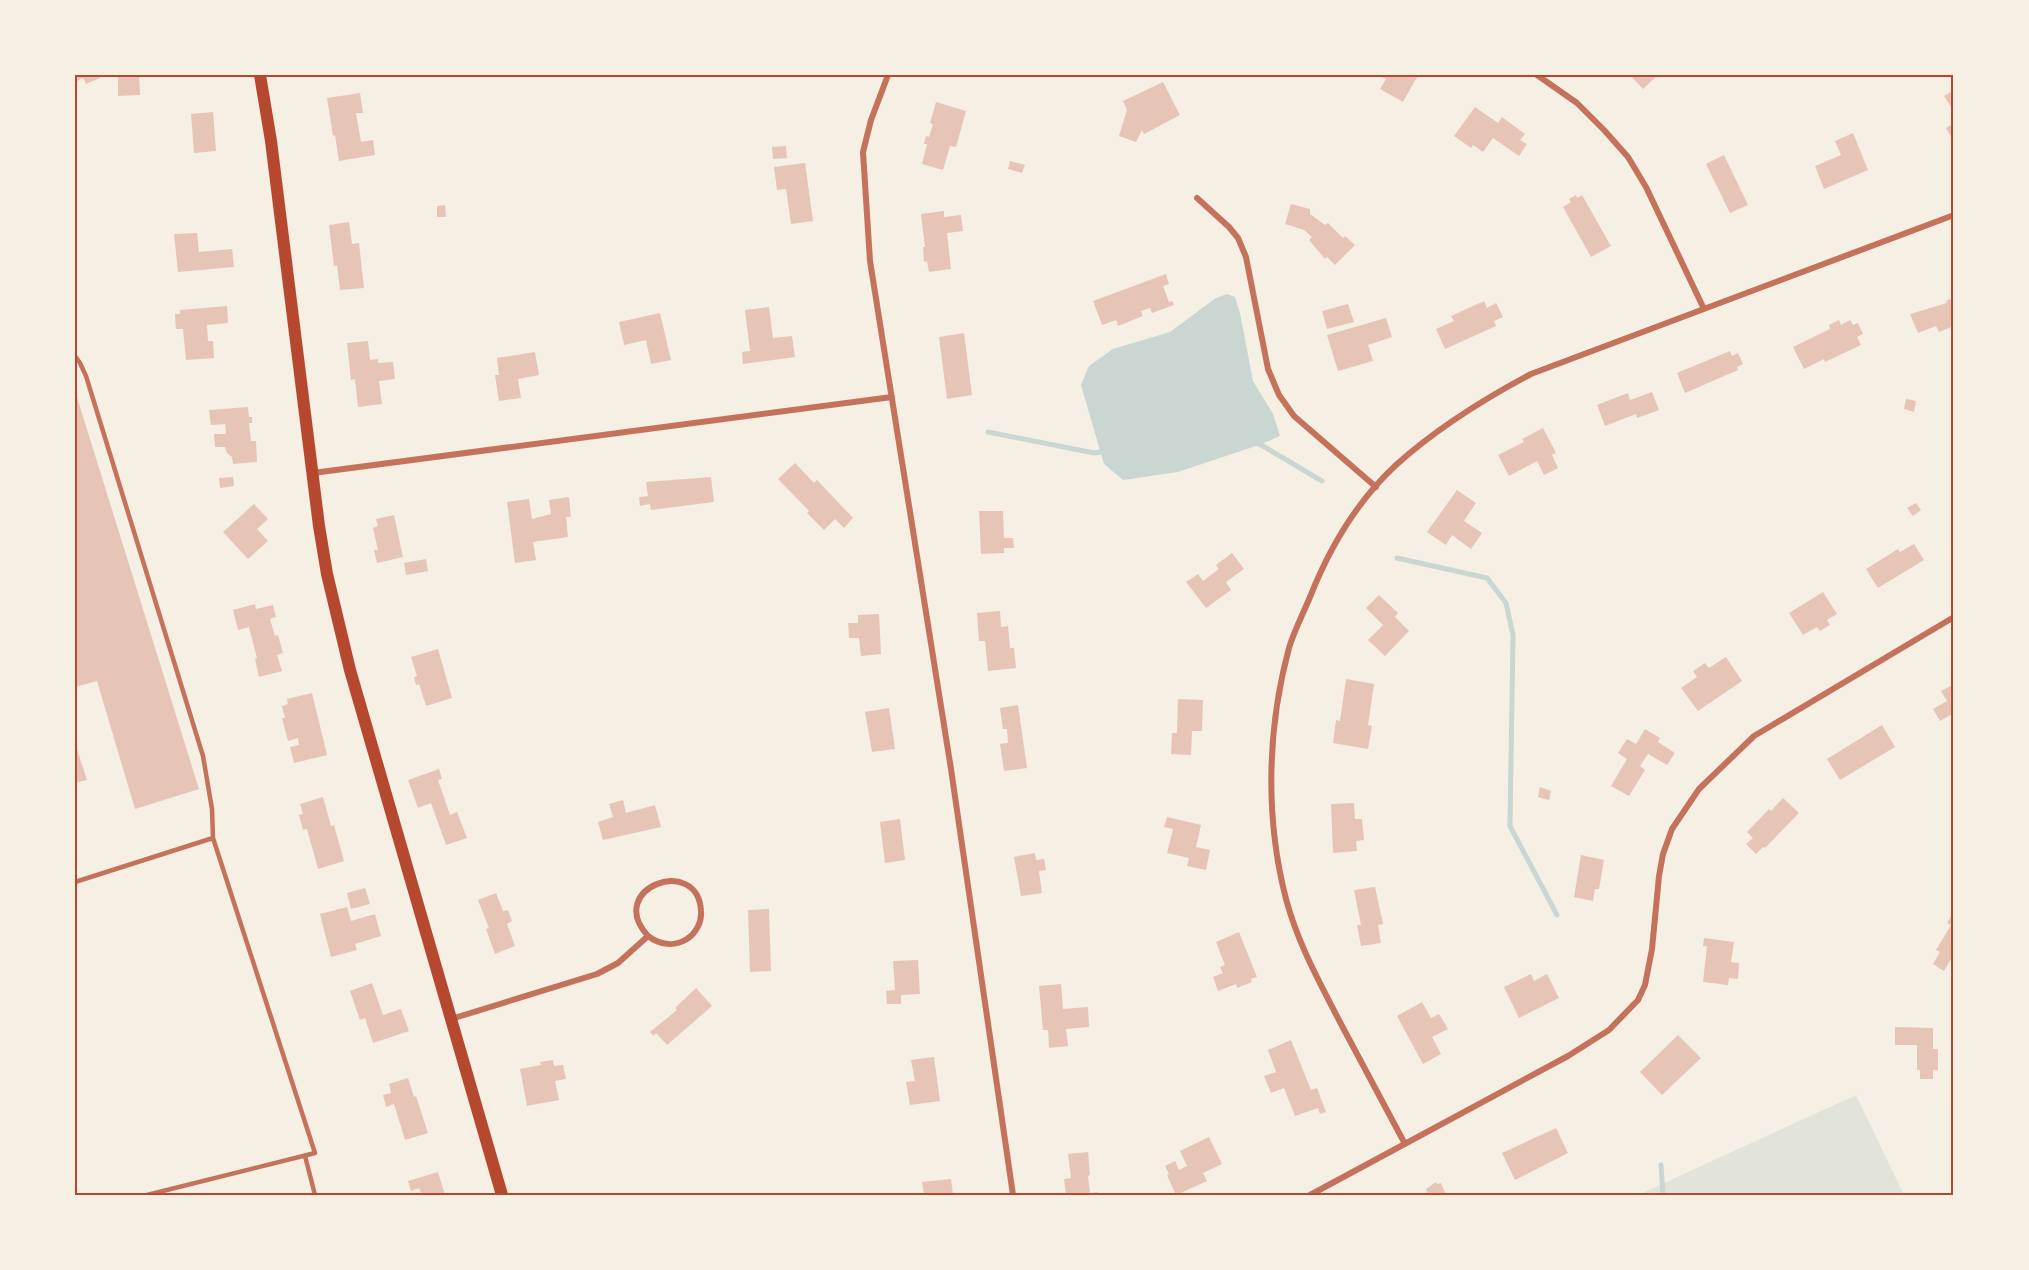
<svg xmlns="http://www.w3.org/2000/svg" width="2029" height="1270" font-family="'Space Grotesk',sans-serif">
<style>
.green{fill:#e2e4dc}
.water{fill:#c9d6d2}
.lines{fill:none;stroke-linecap:round;stroke-linejoin:round}
.stream{stroke:#c9d6d2;stroke-width:5}
.building{fill:#e6c5b7}
.service{stroke:#c5725c;stroke-width:4.5}
.minor{stroke:#c5725c;stroke-width:6}
.secondary{stroke:#b5482f;stroke-width:12}
.neatline{fill:none;stroke:#b5482f;stroke-width:2}
</style>
<rect width="100%" height="100%" fill="#f6efe4"/>
<path class="green" d="M1856,1095l48,100h-266z"/>
<path class="water" d="M1227,294l8,3 5,16 13,68 20,33 7,22 -21,9 -81,27 -55,8 -19,-16 -23,-79 8,-19 24,-17 57,-17 46,-34z"/>
<g class="lines">
<path class="stream" d="M988,432l106,21 13,-2
M1256,442l66,39
M1397,558l90,20 19,25 7,32 -3,191 47,89
M1661,1165l2,30"/>
</g>
<path class="building" d="M75,75h24l1,3 -14,6 -3,-6 -8,4z
M118,75h21l1,20 -22,1z
M1378,75h35l4,2 -14,25 -23,-13 6,-10z
M1630,75h28l-15,14z
M1163,82l17,33 -36,19 -2,-4 -6,12 -17,-6 8,-26 -4,-9z
M1954,90v22l-10,-16z
M360,93l3,20h-7l5,29 12,-2 2,15 -36,6 -4,-26 -2,1 -6,-38z
M936,102l30,9 -10,36 -6,-1 -7,24 -21,-6 5,-20h-3l2,-8 3,1 4,-13 -3,-1z
M1475,107l23,16 4,-6 23,17 -5,6 7,4 -8,12 -26,-18 -10,14 -10,-7 -2,3 -17,-12z
M213,112l3,39 -22,2 -3,-39z
M1954,123v19l-8,-14z
M1853,133l15,37 -44,19 -9,-23 26,-11 -6,-14z
M786,146l1,12 -14,1 -1,-12z
M1724,155l24,50 -18,8 -24,-49z
M1010,161l15,4 -3,8 -14,-4z
M805,163l8,58 -22,3 -5,-35 -9,1 -3,-23z
M1576,195l1,3 5,-3 29,51 -20,11 -28,-50 8,-5 -2,-3z
M1291,204l19,5v5l15,11 3,-2 15,15 2,-2 10,9 -20,20 -8,-8 -2,2 -16,-19 3,-3 -8,-7 -19,-6z
M445,205l1,12h-9v-11z
M944,211v6l17,-2 2,16 -16,2 4,36 -22,3 -2,-11 -3,1 -1,-15h2l-4,-33z
M349,222l3,22 7,-1 5,45 -24,2 -3,-25 -3,1 -5,-41z
M197,233l2,19 33,-3 2,18 -56,5 -4,-38z
M1166,274l3,10 -6,2 6,16 3,-1 2,4 -22,8 -2,-5 -9,3 2,5 -25,10 -2,-6 -14,5 -9,-24z
M1954,297v29l-15,6 -3,-6 -18,7 -8,-19 37,-11 -1,-2z
M1484,301l3,7 9,-5 7,14 -9,4 2,5 -51,23 -9,-20 18,-8 -3,-5z
M1348,304l6,18 -27,7 -5,-18z
M227,306l1,17 -21,2 1,16h5l1,17 -28,2 -3,-31h-7l-1,-15h5v-4z
M769,307l4,31 19,-2 3,21 -52,7 -1,-12 8,-1 -5,-41z
M660,313l11,47 -20,4 -5,-24 -22,5 -5,-23z
M1386,318l6,19 -24,8 5,16 -35,10 -11,-36z
M1839,320l2,5 9,-5 3,5 5,-2 5,11 -6,3 4,8 -36,17 -1,-3 -20,10 -11,-22 37,-18 -1,-4z
M964,333l8,62 -25,4 -8,-62z
M368,341l2,19 8,-1v4l15,-1 2,17 -16,2 3,23 -24,3 -3,-28 -4,1 -4,-37z
M1730,351l2,5 6,-3 5,11 -6,3 1,3 -53,23 -8,-20z
M535,352l4,23 -21,4 3,19 -22,3 -4,-26h4l-2,-17z
M1652,392l7,18 -22,8 -1,-4 -31,12 -8,-21 31,-12 2,7z
M76,394l123,395 -64,20 -38,-128 -22,6z
M1906,399l10,2 -2,11 -10,-3z
M248,407l1,10h3v6h-3l2,18h5l1,21 -24,2 -1,-7 -5,-4 -2,-6h-10l-1,-13h12l-1,-10 -14,1 -2,-15z
M1543,428l13,25 -4,2 6,13 -14,7 -7,-14 -28,15 -11,-21 26,-13 -2,-3z
M795,463l19,20 3,-3 36,38 -9,10 -9,-9 -11,11 -17,-17 2,-2 -31,-32z
M233,477l1,9 -14,2 -1,-10z
M711,477l3,25 -63,8 -1,-6 -10,2 -1,-9 9,-1 -2,-14z
M1457,490l19,13 -12,18 18,12 -11,16 -19,-14 -6,10 -19,-13z
M569,497l2,20h-5l2,20 -35,5 3,18 -21,3 -8,-61 22,-3 3,20 19,-5 -2,-14z
M1916,503l5,7 -8,6 -6,-8z
M254,504l14,15 -11,10 11,12 -20,18 -25,-27z
M979,511h24l1,27h9l1,10h-10v5l-23,1z
M394,515l9,42 -26,6 -3,-13h4l-5,-22 5,-2 -2,-7z
M1914,544l10,16 -46,28 -12,-19 32,-20 2,3z
M1232,553l12,16 -18,13 5,8 -25,18 -20,-26 12,-8 5,7 16,-12 -3,-4z
M426,559l2,12 -22,4 -2,-12z
M1823,592l14,22 -10,6 3,5 -10,6 -3,-4 -14,8 -14,-22z
M1379,595l19,18 -3,4 14,14 -24,25 -17,-16 15,-15 -17,-17z
M255,604l1,5 17,-4 3,12 -6,2 5,17 3,-1 5,18 -6,2 5,16 -23,6 -4,-18 2,-1 -8,-31 -11,3 -5,-20z
M1000,611l1,16 7,-1 2,22h4l2,20 -28,3 -3,-30h-6l-2,-28z
M879,614l2,40 -20,2 -2,-18h-10l-1,-15h10v-8z
M438,649l14,49 -26,8 -7,-22 -3,1 -2,-8 3,-1 -6,-19z
M1726,657l16,24 -44,30 -17,-23 16,-11 -4,-6 12,-8 4,5z
M1346,679l28,5 -6,41 4,1 -4,23 -35,-6 3,-23 4,1z
M1954,684v29l-14,8 -7,-12 14,-8 -6,-10z
M312,693l15,62 -33,8 -4,-16 9,-2 -1,-7 -10,3 -6,-23h3l-3,-12 6,-2 -1,-5z
M1178,699l25,1 -1,31h-10l-1,24 -20,-1 1,-21h5z
M1018,705l9,63 -23,3 -4,-27 8,-1 -1,-14h-4l-3,-21z
M889,708l6,41 -23,3 -7,-40z
M1882,725l13,22 -55,33 -13,-21z
M1645,729l15,9 -2,4 17,11 -8,12 -19,-11 -8,12 5,4 -16,26 -18,-10 16,-27 -9,-6 9,-14 9,5z
M75,743l12,37 -12,3z
M439,769l3,10 -4,1 12,35 7,-3 10,26 -21,7 -15,-42 -13,5 -10,-28z
M1540,787l11,4 -2,9 -11,-3z
M323,797l8,29 3,-1 10,36 -26,8 -11,-40 -4,1 -4,-15 4,-1 -3,-10z
M1783,798l16,15 -34,35 -2,-1 -7,7 -10,-10 7,-6 -6,-6 22,-23 2,2z
M623,800l3,13 29,-8 6,22 -58,13 -5,-18 15,-5 -4,-13z
M1354,803l1,16h7l2,21 -8,1 1,10 -24,2 -2,-49z
M1167,817l34,8 -5,22 14,3 -4,20 -19,-4 2,-8 -22,-5 6,-24 -9,-2z
M900,819l5,41 -20,3 -5,-41z
M1035,853l1,7 8,-1 2,11 -7,1 3,22 -21,3 -7,-39z
M1581,855l23,5 -5,29h-4l-2,12 -19,-4z
M1375,887l8,37 -5,1 3,18 -20,3 -4,-21h4l-7,-35z
M365,888l5,16 -19,5 -4,-16z
M496,893l7,18 5,-1 4,11 -5,3 8,22 -20,8 -9,-25 3,-1 -11,-28z
M347,907l4,14 24,-7 6,22 -26,8 2,6 -26,7 -11,-43z
M769,909l2,62 -21,1 -2,-62z
M1954,911v49l-3,-1 -7,12 -11,-7 7,-12 -4,-2 15,-25 -4,-2z
M1239,932l18,45 -6,2 1,3 -15,6 -1,-4 -18,7 -5,-14 10,-4 -3,-6 5,-2 -9,-23z
M1704,938l30,4 -3,20 8,1 -1,16 -9,-1 -1,7 -25,-3 4,-36h-4z
M918,960l2,34 -19,1v9h-14l-1,-13 9,-1 -2,-29z
M1531,974l3,7 13,-7 12,24 -40,20 -15,-31z
M372,983l11,32 18,-6 8,22 -36,12 -8,-25 -5,2 -10,-29z
M1061,984l2,25 25,-2 1,20 -23,2 2,17 -19,2 -1,-18h-5l-4,-44z
M696,988l16,18 -45,39 -11,-12 -2,3 -4,-4 27,-22 -2,-2z
M1422,1002l9,16 8,-4 9,15 -16,8 9,17 -18,10 -26,-48z
M1895,1027l38,1v21h5v21h-5v9h-13v-9h-3v-25h-22z
M1678,1035l23,23 -39,37 -22,-23z
M1291,1040l20,50 6,-2 9,24 -6,2 -2,-6 -23,8 -11,-28 -13,5 -7,-17 12,-4 -8,-22z
M934,1057l6,44 -30,4 -4,-23 9,-1 -4,-21z
M553,1060l1,6 9,-1 3,14 -11,2 4,19 -32,6 -7,-37 21,-4 -1,-3z
M408,1078l6,19 2,-1 12,37 -23,7 -11,-36 -8,3 -3,-12 8,-2 -2,-9z
M1556,1128l12,25 -53,27 -13,-27z
M1209,1137l13,27 -19,9 4,8 -31,14 -9,-20 2,-1 -4,-8 10,-5 4,9 8,-4 -7,-15z
M1088,1152l2,23 -2,1 2,17 8,-1 1,3h-33l-2,-16 7,-1 -3,-24z
M438,1172l7,23h-23l-3,-7 -8,3 -3,-10z
M951,1179l2,16h-29l-2,-13z
M1436,1182l1,2 4,-1 5,12h-18l-2,-6z"/>
<g class="lines">
<path class="service" d="M75,356l5,7 6,13 117,380 9,53 1,29 102,315 -168,42
M75,882l138,-44
M305,1156l10,39"/>
<path class="minor" d="M888,75l-17,45 -8,32 7,109 81,508 62,426
M1537,75l40,28 27,27 24,27 18,30 58,122
M1197,198l32,29 9,11 8,19 22,112 11,26 15,21 82,71
M313,473l579,-76
M451,1019l146,-45 21,-11 30,-27c-44,-48 50,-82 53,-25 1,11 -5,22 -14,28 -13,8 -27,6 -39,-3
M1405,1144c-21,-40 -43,-80 -64,-120 -21,-41 -43,-80 -55,-125 -21,-81 -19,-170 3,-251 5,-17 14,-34 21,-51 19,-48 47,-96 86,-132 40,-36 88,-66 135,-91l423,-159
M1310,1195l258,-139 41,-26 29,-30 7,-15 7,-36 7,-73 4,-22 9,-25 27,-40 55,-53 200,-119"/>
<path class="secondary" d="M260,75l11,66 48,385 8,48 23,96 152,525"/>
</g>
<rect width="2029" height="1270" fill="none" stroke="#f6efe4" stroke-width="153"/>
<rect x="76" y="76" width="1876" height="1118" class="neatline"/>
</svg>
